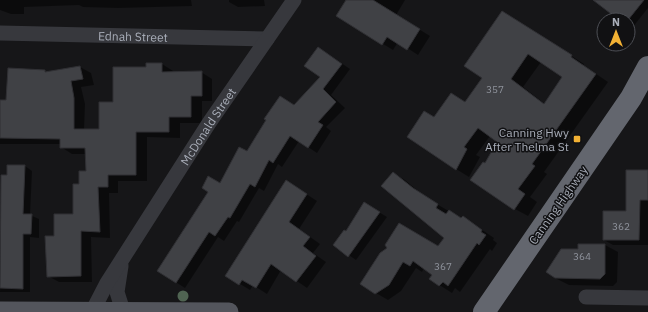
<svg xmlns="http://www.w3.org/2000/svg" width="648" height="312" font-family="'IBM Plex Sans',sans-serif">
<style>
.shadow{fill:#0007;fill-rule:evenodd}
.building{fill:#404145;stroke:#303034;fill-rule:evenodd}
.lines{fill:none;stroke-linecap:round;stroke-linejoin:round}
.minor{stroke:#37383d;stroke-width:15}
.major{stroke:#53555c;stroke-width:19}
.highway{stroke:#63666e;stroke-width:22}
.tree{fill:#506452}
.poi-dot{fill:#f2b134;stroke:#111113;stroke-width:1.5}
.labels{text-anchor:middle;dominant-baseline:central;stroke-width:3;stroke-linejoin:round;paint-order:stroke}
.number-label{font-size:10px;fill:#8e929b}
.street-label{font-size:12px;fill:#a8adb8;stroke:#111113}
.poi-label{font-size:12px;fill:#a8adb8;stroke:#111113;text-anchor:end}
</style>
<rect width="100%" height="100%" fill="#161618"/>
<path class="shadow" d="M0,0h191l1,6 -74,2 -35,-1 -4,-2 -55,2v7h-13l-11,-4z
M229,0h35l1,6 -27,1 -9,-5z
M347,0h58l-9,15 34,21 -12,19 -20,-13 -5,8 -56,-34z
M606,0h42v8l-16,20 -4,-3v-5h-8z
M515,20l69,44 -1,1 25,17 -64,90 3,2 -17,23 7,5 -9,14 -13,-7 -30,-44 14,-24 -9,-5 -14,19 4,2 -11,20 -13,-8 -22,-51 32,-15 18,-25zM541,62l22,15 -18,27 -22,-17z
M319,48l31,21 -19,26 14,13 -19,19 5,4 -14,22 -18,-12 -17,26 -4,-3 -14,27 -5,-3 -20,34 -2,-1 -13,20 -6,-4 -33,51 -27,-17 62,-87 27,-32 75,-75z
M162,64l11,7v1h28l11,7v22h-10v22h-22v15l-33,-1v44h-29v12h-9l1,45 -19,-1 1,45h-33l-11,-6 7,-39 19,-22 6,-30 7,-13 -1,-18h-14l-11,-7v-3h-61v-43h7l38,-30 3,2 32,-6 11,6 3,12 -13,2 4,17 -1,26h16l14,-27 33,-35z
M25,166l7,5 -2,44 9,4v19l-9,-1v55h-30l2,-116h6z
M648,171v74h-35l-9,-5 23,-28z
M393,173l12,7 20,17 37,22 1,-1 12,7 19,13 -1,2 4,3 -5,8 -2,-2 -30,43 -5,-4 -3,5 -22,-14 3,-4 -9,-7 -2,4 -6,-4 -15,23 -13,9 -12,-7 4,-39 59,-7 6,-9z
M297,188l20,13 -18,28 21,15 -7,9 13,9 -19,26 -26,-18 -14,24 -14,-9 -3,5 -23,-14z
M364,203l23,14 -31,43 -22,-15 13,-13z
M605,245l13,7 -1,30 -4,4 -44,-1 -14,-7 24,-28z"/>
<path class="building" d="M346,0h27l47,29 -13,21 -20,-13 -5,8 -46,-29z
M593,0h51l-16,20h-9z
M502,11l70,44 -1,2 25,17 -64,90 3,2 -17,23 7,5 -11,16 -44,-30 13,-18 2,1 12,-21 -19,-14 -14,19 3,2 -11,21 -49,-33 17,-26 10,6 17,-24 14,9 17,-24 -18,-12zM528,54l34,23 -18,27 -33,-25z
M318,47l24,17 -19,25 13,13 -18,20 5,3 -15,23 -18,-12 -17,27 -4,-3 -14,27 -5,-3 -20,34 -2,-1 -13,19 -6,-4 -33,51 -19,-12 51,-79 -6,-4 6,-12 12,7 19,-36 8,4 19,-31 -2,-1 16,-23 14,9 26,-28 -16,-11z
M146,63h16v9l40,-1v25h-11v21h-22v15h-33v43h-28v12h-10l2,45 -19,-1v45l-34,1 -2,-41h9v-22h19v-30h6v-13h7l-1,-23h-25v-9l-60,-1v-38h6l2,-32 37,2v2l35,-6 3,13 -12,2 3,17v31h25v-27h14v-35h33z
M7,165h18l-2,49h9l-1,20h-8v55l-23,-1 1,-113h6z
M626,170h22v30h-8l-1,40h-36v-29h23z
M393,172l20,16 25,16 -2,4 10,6 3,-4 12,8 2,-2 19,14 -1,2 5,3 -7,10 -2,-2 -29,43 -5,-4 -4,4 -10,-7 3,-4 -19,-14 -3,5 -7,-4 -14,23 -14,9 -15,-10 20,-31 7,-5 -2,-3 14,-22 39,23 6,-8 -63,-52z
M286,180l21,14 -18,28 21,15 -7,9 13,10 -20,26 -25,-18 -15,24 -14,-8 -3,5 -14,-9z
M364,202l16,10 -32,45 -15,-12 11,-15 2,1z
M578,244h27v30l-5,5 -45,-1 -9,-6 15,-23h17z"/>
<g class="lines">
<g class="minor">
<path id="s1" d="M0,33l267,6"/>
<path d="M121,266l-4,26 6,19"/>
<path d="M586,297l62,1"/>
<path id="s2" d="M92,312l15,-29 102,-160 85,-123"/>
</g>
<path class="major" d="M0,311l229,1"/>
<path class="highway" d="M484,312l147,-214 17,-31"/>
</g>
<circle class="tree" cx="183" cy="296" r="5.5"/>
<rect class="poi-dot" x="573" y="135" width="8" height="8" rx="2"/>
<g class="labels">
<g class="number-label">
<text x="495" y="89">357</text>
<text x="621" y="226">362</text>
<text x="582" y="256">364</text>
<text x="443" y="266">367</text>
</g>
<g class="street-label">
<text stroke="none"><textPath href="#s1" startOffset="133">Ednah Street</textPath></text>
<text stroke="none"><textPath href="#s2" startOffset="219">McDonald Street</textPath></text>
<text transform="translate(558 205) rotate(-55)">Canning Highway</text>
</g>
<g class="poi-label">
<text x="569" y="132">Canning Hwy<tspan x="569" dy="14">After Thelma St</tspan></text>
</g>
</g>
<g transform="translate(616 32)"><circle r="19" fill="#111113" stroke="#4d4f55"/>
<path d="M0-3L7 15L0 10L-7 15Z" fill="#f2b134"/>
<text y="-6" font-size="11" font-weight="bold" text-anchor="middle" fill="#a8adb8">N</text>
</g>
</svg>
